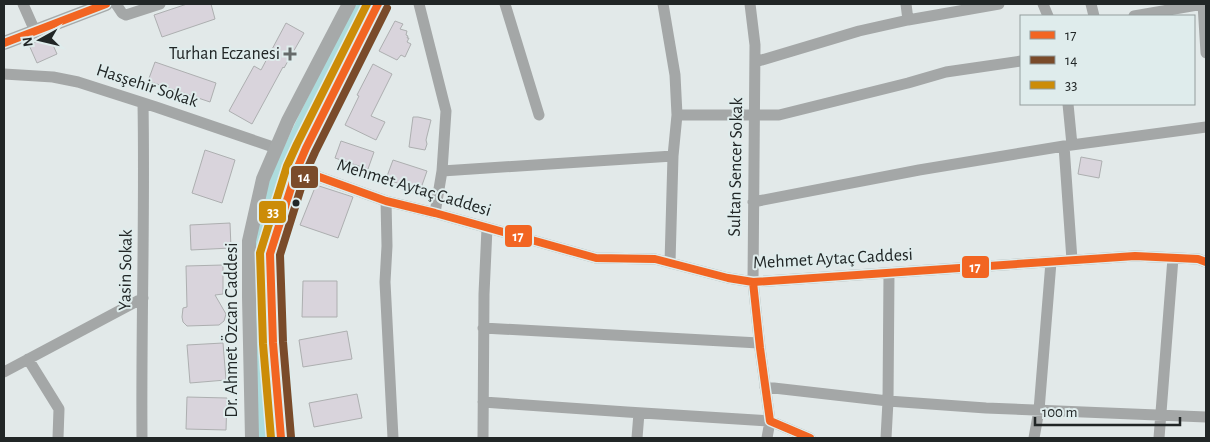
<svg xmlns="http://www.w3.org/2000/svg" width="1210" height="442" font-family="'Alegreya Sans',sans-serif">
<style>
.green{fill:#addcdd}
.building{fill:#d9d4dc;stroke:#adafb0}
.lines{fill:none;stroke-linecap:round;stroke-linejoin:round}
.minor{stroke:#a4a7a7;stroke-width:11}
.major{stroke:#a6a9a9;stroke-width:14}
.bus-1-casing{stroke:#dfecec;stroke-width:11}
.bus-2-casing{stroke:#dfecec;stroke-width:11}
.bus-3-casing{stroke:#dfecec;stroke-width:11}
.bus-1{stroke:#f26522;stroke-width:8}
.bus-2{stroke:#7a4b2a;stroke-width:8}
.bus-3{stroke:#cc8c08;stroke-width:8}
.poi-dot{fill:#656a6a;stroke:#dfecec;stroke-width:2}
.bus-dot{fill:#212626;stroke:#dfecec;stroke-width:2}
.labels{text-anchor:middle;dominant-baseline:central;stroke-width:4;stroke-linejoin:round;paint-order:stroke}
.poi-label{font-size:18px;fill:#212626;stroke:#dfecec;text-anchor:end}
.street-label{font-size:18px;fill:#212626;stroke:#dfecec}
.line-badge{stroke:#dfecec;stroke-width:2}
.badge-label{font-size:14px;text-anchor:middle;font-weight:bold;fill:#fff}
</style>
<rect width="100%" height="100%" fill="#e2e9e9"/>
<path class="green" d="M355,4h16l-81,164 -14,40 -11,48 7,182h-14l-3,-86v-108l7,-36 7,-27 12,-28 18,-38z"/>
<path class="building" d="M187,4h24l4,15 -53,18 -8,-22z
M395,21l8,3 -3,5 7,2 -1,4 2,1 -1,2h2l-2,4 4,2 -6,13 -4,-2 -4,5 -18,-9z
M286,23l18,10 -20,35 -1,-1 -31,57 -23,-13 25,-45 7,4z
M49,36l8,18 -20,9 -8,-18z
M155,62l61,21 -6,19 -62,-21z
M373,64l19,10 -21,42 14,6 -9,18 -31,-15 14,-29 -2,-1z
M413,117h5l13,3 -5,20 1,4 -2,6 -16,-3z
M341,141l33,11 -6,17 -33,-11z
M205,150l30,10 -13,43 -30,-10z
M1081,157l21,4 -3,17 -21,-4z
M393,160l34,11 -7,20 -34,-12z
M316,185l37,12 -15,41 -38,-13z
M230,223l1,25 -40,2 -1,-25z
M223,265v29l-8,1 11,19 -2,7 -5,4 -32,1 -4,-4 -1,-5 1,-9 4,-1 -1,-41z
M303,281h34v36h-35z
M347,331l5,28 -49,8 -4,-27z
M223,343l3,37 -36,3 -3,-38z
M357,394l5,24 -48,9 -5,-24z
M187,397l40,1 -1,32 -40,-1z"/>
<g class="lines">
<path class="minor" d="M23,4l12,27
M116,4l6,9 4,2 34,-11
M419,4l27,107 -4,60 -7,42
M505,4l34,111
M663,4l12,71 2,40 -4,41 -3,107
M750,4l5,41 -2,237 7,66 10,73 -3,17
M906,4l2,16
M1043,4l5,12
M1091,4l3,12
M1203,4l3,49
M1134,16l69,-12
M755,62l104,-31 49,-11 91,-16
M4,74l49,3 25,5 78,25 120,41
M1068,104l4,41
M677,115h102l129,-32 38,-11 75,-11
M1064,146l8,114
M297,169l89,32 49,12 161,45 59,1 73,19 25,4 382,-26 63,3 8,3
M442,171l231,-15
M386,201l1,45 -2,36 8,156
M753,202l166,-32 145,-24 142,-19
M483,328l276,15
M28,359l31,50 -1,29
M4,372l139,-74
M765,387l123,14 98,7 220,9
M483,402l144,10 143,9 40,17
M142,438c-1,-112 3,-223 1,-335
M483,438l1,-144 3,-66
M637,438l2,-25
M886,438l2,-37 1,-128
M1034,438l5,-28 12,-148
M1159,438l14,-180"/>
<path class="major" d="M4,43l102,-39
M252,438l-3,-141v-56l14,-62 25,-58 61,-117
M281,438l-8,-95 -3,-89 27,-85 9,-21 72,-144"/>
<g class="bus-1-casing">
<path id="bus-1" d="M4,43l102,-39
M297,169l89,32 49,12 161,45 59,1 73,19 25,4 382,-26 63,3 8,3
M753,282l7,66 10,73 40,17
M281,438l-8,-95 -3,-89 27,-85 9,-21 72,-144"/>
</g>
<g class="bus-2-casing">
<path id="bus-2" d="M291,437l-8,-95 -3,-87 26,-83 9,-20 72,-144"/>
</g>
<g class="bus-3-casing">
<path id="bus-3" d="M271,438l-8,-94 -3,-91 27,-87 10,-22 70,-140"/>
</g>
<use href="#bus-1" class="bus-1"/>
<use href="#bus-2" class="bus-2"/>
<use href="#bus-3" class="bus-3"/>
</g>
<path class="poi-dot" d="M287.5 46.5h5v5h5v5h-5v5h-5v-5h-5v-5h5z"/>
<circle class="bus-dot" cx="296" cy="203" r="4.5"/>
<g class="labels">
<g class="poi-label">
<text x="280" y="54">Turhan Eczanesi</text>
</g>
<g class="street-label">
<text transform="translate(147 86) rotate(18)">Hasşehir Sokak</text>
<text transform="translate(736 167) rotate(-89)">Sultan Sencer Sokak</text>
<text transform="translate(414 188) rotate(17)">Mehmet Aytaç Caddesi</text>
<text transform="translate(833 259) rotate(-3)">Mehmet Aytaç Caddesi</text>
<text transform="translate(126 270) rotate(-89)">Yasin Sokak</text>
<text transform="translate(232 330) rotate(-90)">Dr. Ahmet Özcan Caddesi</text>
</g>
</g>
<g class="line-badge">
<rect x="290" y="165" width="29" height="24" rx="5" fill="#7a4b2a"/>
<rect x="258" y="200" width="29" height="24" rx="5" fill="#cc8c08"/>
<rect x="504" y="224" width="29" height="24" rx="5" fill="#f26522"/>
<rect x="961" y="255" width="29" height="24" rx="5" fill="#f26522"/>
</g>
<g class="badge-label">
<text x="304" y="182">14</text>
<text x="273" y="217">33</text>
<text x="518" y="241">17</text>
<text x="975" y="272">17</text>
</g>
<rect width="1210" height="442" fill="none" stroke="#212626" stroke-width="10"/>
<rect x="1020" y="15" width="175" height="90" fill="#dfecec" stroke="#939d9d"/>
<rect x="1030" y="31" width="25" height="8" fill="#f26522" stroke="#939d9d"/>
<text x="1065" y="40" font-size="15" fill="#212626">17</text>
<rect x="1030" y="56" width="25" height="8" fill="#7a4b2a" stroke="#939d9d"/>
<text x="1065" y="65" font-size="15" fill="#212626">14</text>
<rect x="1030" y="81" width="25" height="8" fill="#cc8c08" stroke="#939d9d"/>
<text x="1065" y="90" font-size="15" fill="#212626">33</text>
<g transform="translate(40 40) rotate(262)" stroke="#dfecec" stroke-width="4" paint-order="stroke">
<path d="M0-4L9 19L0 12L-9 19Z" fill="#212626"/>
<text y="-8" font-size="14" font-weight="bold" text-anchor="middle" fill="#212626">N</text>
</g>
<path d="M1035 417v8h145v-8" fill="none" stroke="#212626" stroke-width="2.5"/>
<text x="1042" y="417" font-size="15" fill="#212626" stroke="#dfecec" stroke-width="4" paint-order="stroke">100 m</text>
</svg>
